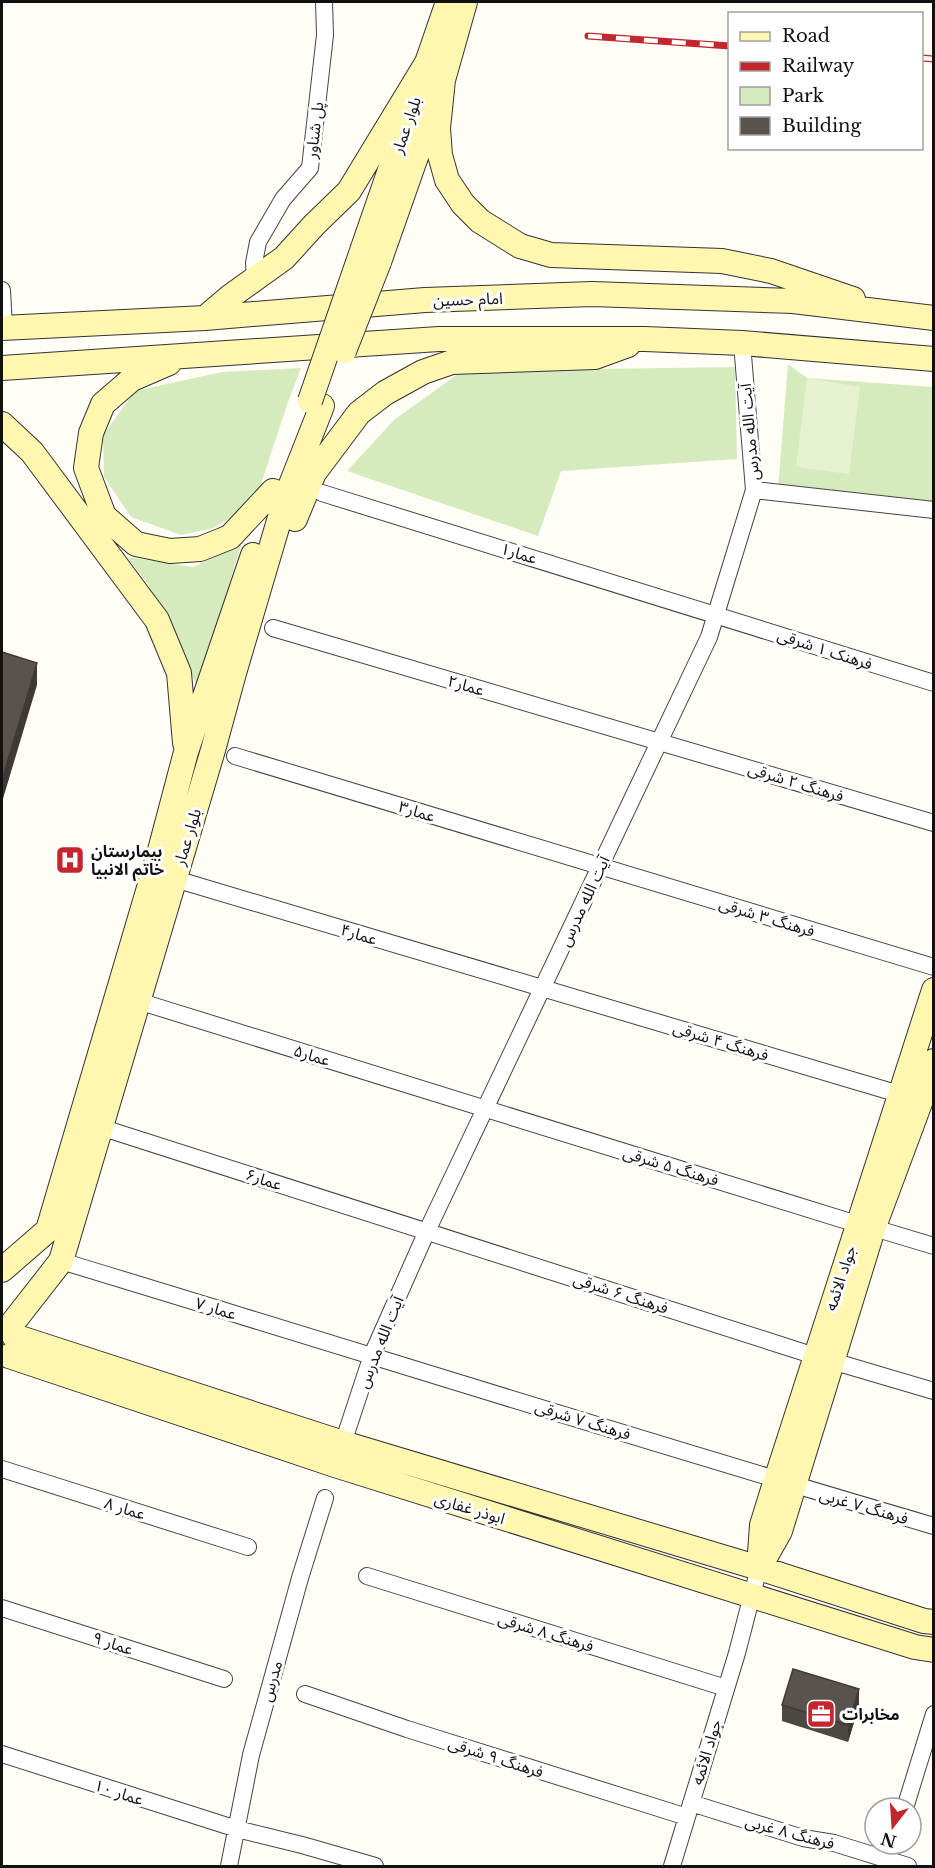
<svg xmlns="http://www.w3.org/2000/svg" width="935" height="1868" font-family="'Libre Baskerville','Noto Sans Arabic',serif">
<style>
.green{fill:#d5ebbd}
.pitch{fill:#e6f2cf}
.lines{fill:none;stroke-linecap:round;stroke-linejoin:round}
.street-casing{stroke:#444;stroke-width:18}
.secondary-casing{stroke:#333;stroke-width:26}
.street{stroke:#fff;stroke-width:16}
.secondary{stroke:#fff6b0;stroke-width:24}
.rail-casing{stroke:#c4262e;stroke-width:7}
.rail{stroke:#fff;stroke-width:4.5;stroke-dasharray:14;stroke-linecap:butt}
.secondary-bridge-casing{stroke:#333;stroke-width:26;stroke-linecap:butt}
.secondary-bridge{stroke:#fff6b0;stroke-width:24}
.wall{fill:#4d4742}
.shaded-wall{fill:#3f3936}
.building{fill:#5a524d;stroke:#3f3936;stroke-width:1.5}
.labels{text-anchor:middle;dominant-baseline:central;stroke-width:6;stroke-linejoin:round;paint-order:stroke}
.street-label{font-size:16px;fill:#111;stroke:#fff}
.poi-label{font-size:16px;font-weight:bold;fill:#111;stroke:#fff;text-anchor:start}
</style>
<rect width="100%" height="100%" fill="#fffdf5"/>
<path class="green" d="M788,364l19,14 126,9v115l-155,-13z
M735,367l2,92 -176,12 -23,65 -191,-65 47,-51 68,-49z
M301,368l-14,37 -28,85 -7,14 -38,24 -33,7 -50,-18 -27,-40 -1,-42 32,-44 87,-19z
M241,545l-43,143 -50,-104 -21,-27 66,10z"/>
<path class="pitch" d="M807,378l53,9 -11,87 -53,-7z"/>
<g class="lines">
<g class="street-casing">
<path id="street" d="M255,279l-1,-16 4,-21 25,-43 27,-31 15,-133 -1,-33
M2,290l2,38
M754,490l180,20
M322,493l612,190
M273,628l661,195
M235,756l699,211
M175,879l724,215
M138,1001l719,223
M100,1127l715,229
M874,1228l60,18
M61,1261c291,88 581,180 873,265
M832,1361l102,30
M343,1443l29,-88 55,-124 282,-594 45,-147 -12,-147
M2,1469l246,78
M367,1576l359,112
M2,1608l222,71
M305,1694l102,35 280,88
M2,1754l235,75 65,16 73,21
M691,1803l112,35 31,5 74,23
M905,1808l29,-94
M229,1866l22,-111 49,-177 25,-80
M672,1866l65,-213 22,-85"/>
</g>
<g class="secondary-casing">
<path id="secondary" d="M443,80l-5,48 2,27 7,25 16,24 17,17 40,25 31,9 171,6 49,10 82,28
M363,248l85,-246
M379,262l64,-182 22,-78
M205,318l26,-22 53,-38 30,-33 35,-34 79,-130
M2,328l203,-10 220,-18 167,-6 201,7 141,17
M169,363l-37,16 -29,25 -12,29 -5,35 18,48 32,28 34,7 30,-2 30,-12 43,-46
M2,368l437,-29h206l97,4 192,16
M2,424l30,28 125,168 22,53 6,70
M295,519l19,-46 45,-60 26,-20 38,-21 29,-10 143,-5 33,-12
M2,1270l46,-40 111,-376 27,-102 67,-197
M11,1325l50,-64 152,-511 21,-77 52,-176 36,-91
M14,1336l329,107 416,125 165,53 10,1
M9,1356l326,109 580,182 19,3
M763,1561l17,-30 93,-302 47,-126 14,-42
M759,1568l3,-43 14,-45 158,-490"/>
</g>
<use href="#street" class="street"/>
<use href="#secondary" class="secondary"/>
<g class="rail-casing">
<path id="rail" d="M588,36l142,10
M922,58l12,1"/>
</g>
<use href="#rail" class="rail"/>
<g class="secondary-bridge-casing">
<path id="secondary-bridge" d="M344,351l35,-89
M310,401l53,-153"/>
</g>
<use href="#secondary-bridge" class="secondary-bridge"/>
</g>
<path class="wall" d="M782,1705l77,1 -11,36 -66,-21z"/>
<path class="shaded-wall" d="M37,663v22l-35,117v-22z
M859,1689v17l-11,36v-17z"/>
<path class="building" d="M2,652l35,11 -35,117z
M793,1669l66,20 -11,36 -66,-20z"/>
<defs>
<g id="hospital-square" transform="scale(1.5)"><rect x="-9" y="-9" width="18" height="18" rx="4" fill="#c4262e" stroke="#fff"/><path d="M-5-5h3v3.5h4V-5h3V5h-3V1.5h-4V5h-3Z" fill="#fff"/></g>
<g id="office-square" transform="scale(1.5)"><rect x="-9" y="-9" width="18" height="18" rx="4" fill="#c4262e" stroke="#fff"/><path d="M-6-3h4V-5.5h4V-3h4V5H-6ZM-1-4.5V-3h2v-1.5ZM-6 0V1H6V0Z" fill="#fff"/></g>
</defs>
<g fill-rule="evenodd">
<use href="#hospital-square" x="70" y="860"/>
<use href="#office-square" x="821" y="1714"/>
</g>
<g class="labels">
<g class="street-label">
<text transform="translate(406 125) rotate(-71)">بلوار عمار</text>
<text transform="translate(314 130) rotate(-83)">پل شناور</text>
<text transform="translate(468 299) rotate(-2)">امام حسین</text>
<text transform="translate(749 432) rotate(-95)">آیت الله مدرس</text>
<text transform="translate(519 553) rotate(17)">عمار۱</text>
<text transform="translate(825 649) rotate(18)">فرهنک ۱ شرقی</text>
<text transform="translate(466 685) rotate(16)">عمار۲</text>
<text transform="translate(796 782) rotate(17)">فرهنگ ۲ شرقی</text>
<text transform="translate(417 811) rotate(17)">عمار۳</text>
<text transform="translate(187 837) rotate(-73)">بلوار عمار</text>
<text transform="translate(584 901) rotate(-65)">آیت الله مدرس</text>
<text transform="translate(767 917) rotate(17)">فرهنگ ۳ شرقی</text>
<text transform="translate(359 934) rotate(17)">عمار۴</text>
<text transform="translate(721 1041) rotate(17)">فرهنگ ۴ شرقی</text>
<text transform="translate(312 1055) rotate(17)">عمار۵</text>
<text transform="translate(671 1166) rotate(17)">فرهنگ ۵ شرقی</text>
<text transform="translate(264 1179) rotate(18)">عمار۶</text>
<text transform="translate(840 1278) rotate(-72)">جواد الائمه</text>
<text transform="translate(621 1293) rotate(18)">فرهنگ ۶ شرقی</text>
<text transform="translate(216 1308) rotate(17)">عمار ۷</text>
<text transform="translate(380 1342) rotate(-68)">آیت الله مدرس</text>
<text transform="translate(583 1420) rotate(17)">فرهنگ ۷ شرقی</text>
<text transform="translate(864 1506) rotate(16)">فرهنگ ۷ غربی</text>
<text transform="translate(125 1508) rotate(17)">عمار ۸</text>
<text transform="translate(470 1508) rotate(17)">ابوذر غفاری</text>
<text transform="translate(546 1632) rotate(17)">فرهنگ ۸ شرقی</text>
<text transform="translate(113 1643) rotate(18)">عمار ۹</text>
<text transform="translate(271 1681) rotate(-74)">مدرس</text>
<text transform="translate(706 1752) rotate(-73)">جواد الائمه</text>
<text transform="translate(496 1757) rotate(18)">فرهنگ ۹ شرقی</text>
<text transform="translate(119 1792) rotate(18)">عمار ۱۰</text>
<text transform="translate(790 1832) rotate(15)">فرهنگ ۸ غربی</text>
</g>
<g class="poi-label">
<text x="91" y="851">بیمارستان<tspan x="91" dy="18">خاتم الانبیا</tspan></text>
<text x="842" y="1714">مخابرات</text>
</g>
</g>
<rect width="935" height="1868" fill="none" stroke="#111111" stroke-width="6"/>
<rect x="728" y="12" width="195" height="138" fill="#ffffff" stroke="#a0a0a0" stroke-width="1.5"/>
<rect x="740" y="32" width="30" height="9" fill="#fff6b0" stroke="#a0a0a0" stroke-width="1.5"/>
<text x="782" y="42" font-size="18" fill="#111111">Road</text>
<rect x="740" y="62" width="30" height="9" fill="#c4262e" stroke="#a0a0a0" stroke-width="1.5"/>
<text x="782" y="72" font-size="18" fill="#111111">Railway</text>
<rect x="740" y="87" width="30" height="18" fill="#d5ebbd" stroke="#a0a0a0" stroke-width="1.5"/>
<text x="782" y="102" font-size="18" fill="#111111">Park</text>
<rect x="740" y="117" width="30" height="18" fill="#5a524d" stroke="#a0a0a0" stroke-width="1.5"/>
<text x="782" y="132" font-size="18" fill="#111111">Building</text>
<g transform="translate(893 1826) rotate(197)"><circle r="28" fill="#ffffff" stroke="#a0a0a0" stroke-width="1.5"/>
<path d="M0-4.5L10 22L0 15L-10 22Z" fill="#c4262e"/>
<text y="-9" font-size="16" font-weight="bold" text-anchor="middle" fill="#111111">N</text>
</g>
</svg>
